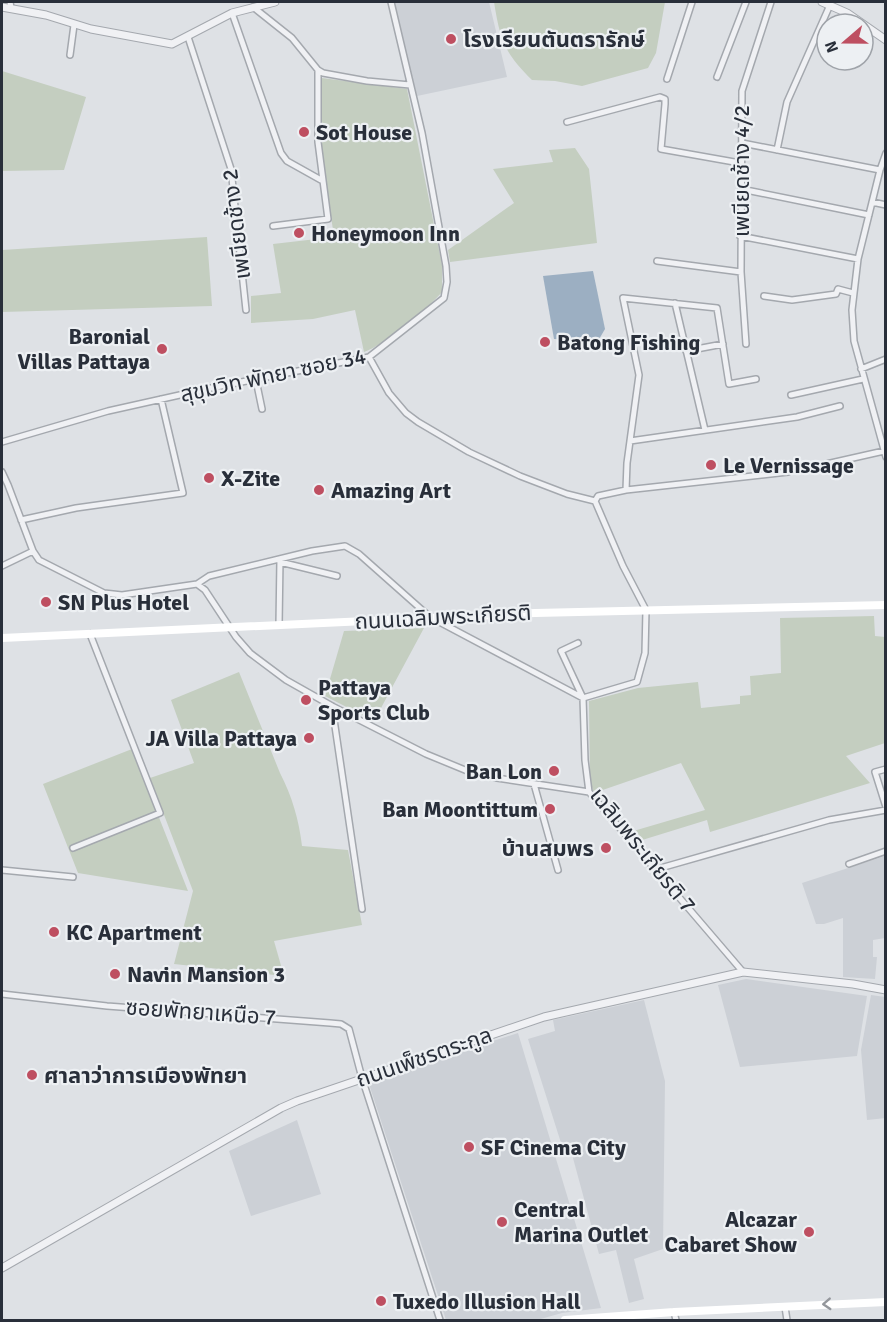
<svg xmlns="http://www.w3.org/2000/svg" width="887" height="1322" font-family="Signika,'Noto Sans Thai',sans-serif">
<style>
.built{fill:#ccd0d6}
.green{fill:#c4cec0}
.water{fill:#9cafc2}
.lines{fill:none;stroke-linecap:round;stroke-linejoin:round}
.minor-casing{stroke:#a4a8ae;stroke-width:8}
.tertiary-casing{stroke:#a4a8ae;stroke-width:9}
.minor{stroke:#f0f1f4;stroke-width:5}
.tertiary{stroke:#f0f1f4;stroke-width:7}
.secondary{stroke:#fff;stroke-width:8}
.oneway{stroke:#94979c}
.poi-dot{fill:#be4f61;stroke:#edf0f3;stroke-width:2}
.labels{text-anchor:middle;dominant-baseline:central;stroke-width:4.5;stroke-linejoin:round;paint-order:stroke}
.poi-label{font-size:22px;font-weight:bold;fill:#292f3a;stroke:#edf0f3;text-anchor:start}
.street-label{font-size:22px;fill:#292f3a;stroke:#edf0f3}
</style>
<rect width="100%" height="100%" fill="#dee1e5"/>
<path class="built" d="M394,2h95l18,75 -90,19z
M885,856v82l-12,2v17h4l-2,22 -32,-2v-59l-19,6h-8l-14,-41z
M746,979l121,17 -10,60 -117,11 -22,-82z
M871,995l14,2 1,121 -19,2 -6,-70z
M644,1000l21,81 -2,168 -29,10 10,40 -15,4 -13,-53 -17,4 -29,-107 -8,-1 -34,-107 27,-8 -2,-11z
M518,1033l83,275 -39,5 -25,7h-91l-78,-239z
M297,1120l24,74 -70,22 -22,-65z"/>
<path class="green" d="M494,2h171l-9,51 -8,15 -66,18 -27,-5 -23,-1c-28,-27 -32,-41 -38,-78z
M2,71l84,26 -22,73 -62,1z
M322,78l85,11 35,176v27c-17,19 -56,52 -78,60l-9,-42 -42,9 -62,4v-27l30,-3 -8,-49 61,-7 -12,-83z
M575,148l14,21 8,74 -147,19 -2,-12 66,-47 -21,-34 60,-7 -4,-12z
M207,237l5,69 -210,6v-62z
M874,616l1,20 10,1v106l-39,13 24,27 -160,49 -3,-12 -68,21 -9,-9 75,-22 -24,-47 -87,30 -4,-12 -1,-80 49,-13 60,-6 3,26 39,-4v-8l11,-1 -1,-19 31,-3 -1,-55z
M424,628l-50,93 -49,-25 19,-65z
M239,672l41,101c12,23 19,47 22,73l46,4 14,75 -88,16 10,35 -110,-12 19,-73 -43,-113 44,-15 -23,-63z
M132,749l56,142 -110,-18 -35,-89z"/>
<path class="water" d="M593,271l12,58 -7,12 -44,-2 -11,-63z"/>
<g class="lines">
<g class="minor-casing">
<path id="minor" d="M10,2l1,6
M253,7l39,31 26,32 5,3 44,8 43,4
M232,13l49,140 6,8 34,19
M188,37l43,132 15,141
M70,55l4,-30
M717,77l29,-75
M667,79l25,-77
M567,122l93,-25 5,2v5l-4,45 79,14
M742,143l138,27
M777,150l10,-48 43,-97
M886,153l-6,17 -22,89 -6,51 2,31 32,116
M741,189l128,26
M872,202l14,3
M273,226l55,-7 -10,-77v-72
M740,236l118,23
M657,261l84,11
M764,296l28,4 44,-6 2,-5 15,4
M675,303l30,127
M746,344l-5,-72 1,-181 29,-89
M686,351l37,-7
M369,357l20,36 17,20 12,9 51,30 51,24 47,18 28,7 28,65 23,44 -1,43 -8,29 -54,16 2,62 4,32 154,180
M861,369l25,-10
M256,380l6,29
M791,395l72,-16
M630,441l167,-24 43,-11
M2,442l106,-31 103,-23 158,-31 75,-59 3,-16 -1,-16 -24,-133 -31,-131
M813,467l71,-16
M2,472l6,13 25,66 6,9 65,33 18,2 75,-11 8,6 31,47 14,16 36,27 46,26 94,48 39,16 32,8 92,14
M626,490l1,-27 12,-88 -16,-77 94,10 12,76 27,-5
M595,501l3,-5 28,-6 162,-18
M21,520l55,-12 107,-15 -22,-94
M280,562l57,14
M2,566l31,-15
M197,584l12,-8 103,-25 33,-5 14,8 71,63 153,81 -22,-47 17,-8
M279,625l1,-66
M332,706l30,203
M886,769l-11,3 11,35
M534,784l24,86
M73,848l87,-35 -70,-179
M849,864l37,-13
M657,869l172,-49 57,-10
M2,870l71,7
M2,994l105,12 223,17 11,1 8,5 13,49 78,242
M785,1307l2,13
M674,1312l2,8"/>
</g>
<g class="tertiary-casing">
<path id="tertiary" d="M822,2l25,11 39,27
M2,7l44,8 45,14 81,15 60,-31 43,-11
M2,1268l279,-160 16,-7 247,-84 199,-45 110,12 33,6"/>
</g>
<use href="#minor" class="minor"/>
<use href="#tertiary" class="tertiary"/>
<path class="secondary" d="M2,638l533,-25 351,-8
M565,1320l109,-8 212,-10"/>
</g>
<defs><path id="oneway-chevron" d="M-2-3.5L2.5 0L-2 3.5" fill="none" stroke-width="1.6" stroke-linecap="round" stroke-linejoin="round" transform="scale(1.5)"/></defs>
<use class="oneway" href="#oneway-chevron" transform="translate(827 1304) rotate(177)"/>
<g class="poi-dot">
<circle cx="451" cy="39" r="6"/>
<circle cx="304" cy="132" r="6"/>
<circle cx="299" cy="233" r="6"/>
<circle cx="545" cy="342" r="6"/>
<circle cx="162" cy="349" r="6"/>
<circle cx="711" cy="465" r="6"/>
<circle cx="209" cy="478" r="6"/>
<circle cx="319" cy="490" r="6"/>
<circle cx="46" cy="602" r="6"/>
<circle cx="306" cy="700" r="6"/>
<circle cx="309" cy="738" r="6"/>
<circle cx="554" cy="771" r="6"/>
<circle cx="550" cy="809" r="6"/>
<circle cx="606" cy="848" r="6"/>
<circle cx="54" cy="932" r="6"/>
<circle cx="115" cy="974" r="6"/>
<circle cx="32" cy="1075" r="6"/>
<circle cx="469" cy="1147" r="6"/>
<circle cx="502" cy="1222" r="6"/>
<circle cx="809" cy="1232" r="6"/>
<circle cx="381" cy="1301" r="6"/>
</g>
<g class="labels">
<g class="poi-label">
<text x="463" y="39">โรงเรียนตันตรารักษ์</text>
<text x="316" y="132">Sot House</text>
<text x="311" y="233">Honeymoon Inn</text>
<text x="150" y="336" text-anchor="end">Baronial<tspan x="150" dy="25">Villas Pattaya</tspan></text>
<text x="557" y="342">Batong Fishing</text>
<text x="723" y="465">Le Vernissage</text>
<text x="221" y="478">X-Zite</text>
<text x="331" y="490">Amazing Art</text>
<text x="58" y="602">SN Plus Hotel</text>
<text x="318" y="687">Pattaya<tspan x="318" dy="25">Sports Club</tspan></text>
<text x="297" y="738" text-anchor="end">JA Villa Pattaya</text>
<text x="542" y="771" text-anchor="end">Ban Lon</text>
<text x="538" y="809" text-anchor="end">Ban Moontittum</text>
<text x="594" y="848" text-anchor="end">บ้านสมพร</text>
<text x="66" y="932">KC Apartment</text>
<text x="127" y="974">Navin Mansion 3</text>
<text x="44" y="1075">ศาลาว่าการเมืองพัทยา</text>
<text x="481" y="1147">SF Cinema City</text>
<text x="514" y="1209">Central<tspan x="514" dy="25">Marina Outlet</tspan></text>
<text x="797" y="1219" text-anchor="end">Alcazar<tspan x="797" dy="25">Cabaret Show</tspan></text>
<text x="393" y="1301">Tuxedo Illusion Hall</text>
</g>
<g class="street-label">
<text transform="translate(741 171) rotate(-90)">เพนียดช้าง 4/2</text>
<text transform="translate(236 224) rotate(-97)">เพนียดช้าง 2</text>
<text transform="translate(273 375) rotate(-12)">สุขุมวิท พัทยา ซอย 34</text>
<text transform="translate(443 617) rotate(-3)">ถนนเฉลิมพระเกียรติ</text>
<text transform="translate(643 850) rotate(51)">เฉลิมพระเกียรติ 7</text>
<text transform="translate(201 1012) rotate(4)">ซอยพัทยาเหนือ 7</text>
<text transform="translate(424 1057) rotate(-19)">ถนนเพ็ชรตระกูล</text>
</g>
</g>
<rect width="887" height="1322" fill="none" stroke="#292f3a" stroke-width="6"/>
<g transform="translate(845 42) rotate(250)"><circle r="28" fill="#edf0f3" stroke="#9fa3a9" stroke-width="1.5"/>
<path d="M0-4.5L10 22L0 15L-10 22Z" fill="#be4f61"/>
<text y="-9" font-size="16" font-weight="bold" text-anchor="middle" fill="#292f3a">N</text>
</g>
</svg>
